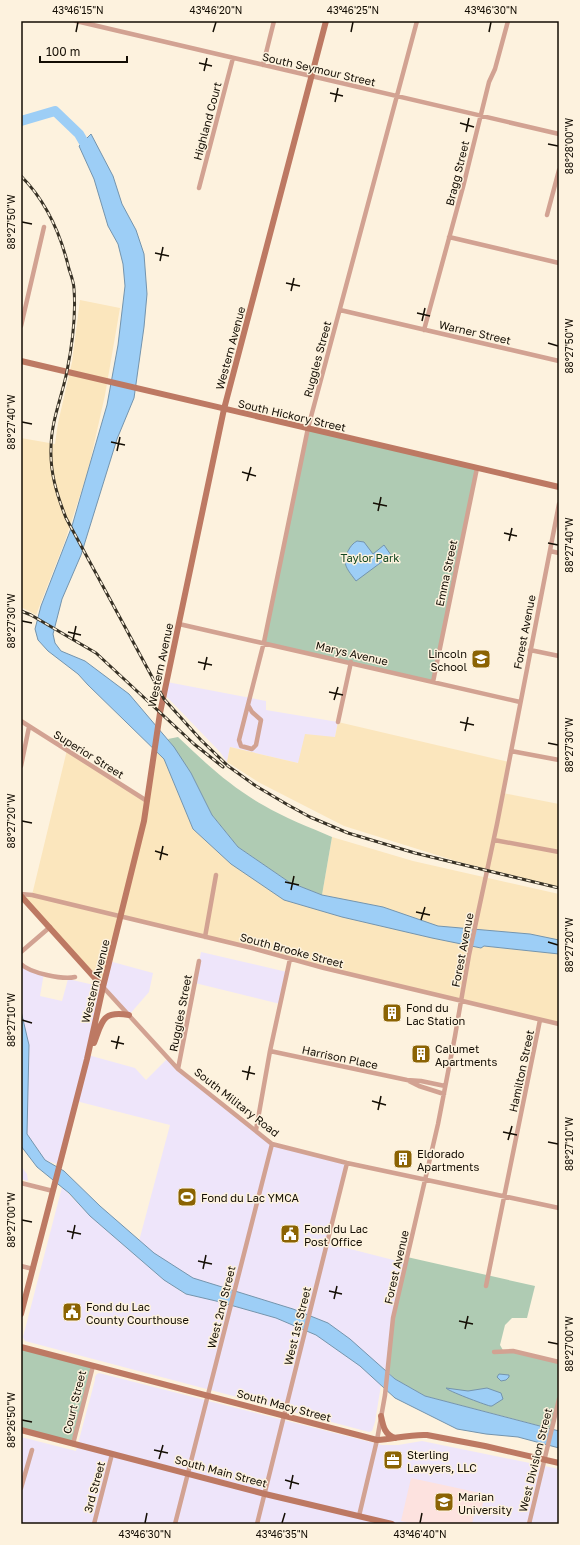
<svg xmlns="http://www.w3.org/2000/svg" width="580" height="1545" font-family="'Golos Text',sans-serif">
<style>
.commercial{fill:#eee5fa}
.built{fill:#fbe6bd}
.education{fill:#fde2df}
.green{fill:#afcbb3}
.water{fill:#9dcef6;stroke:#7494ad}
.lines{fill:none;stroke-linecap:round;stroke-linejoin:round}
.river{stroke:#9dcef6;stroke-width:10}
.street{stroke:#d2a292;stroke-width:4.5}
.secondary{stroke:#bd7963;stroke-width:6}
.rail-casing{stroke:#373125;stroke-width:3}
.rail{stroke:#fdf2de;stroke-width:1.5;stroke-dasharray:4.5;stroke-linecap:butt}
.ticks{fill:none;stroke:#130d03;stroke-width:1.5}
.labels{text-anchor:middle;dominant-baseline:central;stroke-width:3;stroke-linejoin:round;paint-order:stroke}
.street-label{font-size:11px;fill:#130d03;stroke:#fdf2de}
.park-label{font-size:11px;fill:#10451f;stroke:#fdf2de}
.poi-label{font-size:11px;fill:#130d03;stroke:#fdf2de;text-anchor:start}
.neatline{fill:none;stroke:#130d03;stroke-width:1.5}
.ticks-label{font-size:10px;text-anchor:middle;fill:#130d03}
</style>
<rect width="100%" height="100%" fill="#fdf2de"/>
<path class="commercial" d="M167,682l99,19v9l72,12 -3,15 -37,26 -68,-16 -3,15 -7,-10 -55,-57z
M201,952l86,20 -7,32 -85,-21z
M109,961l44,12 -4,19 -20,23 -26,-27 -15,67 47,13 11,12 22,-22 10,11 94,75 75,19 -20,80 78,20 -17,109 -60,-49 -35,-14 -100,-31 -39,-25 -15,-12 31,-116 -94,-24 -16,64 -15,-5 -18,-26 2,-89 -8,-34v-47l23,9 -4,23 22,5 6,-22 35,8z
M21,1166l6,8 1,7 -7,-2z
M62,1187l28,29 74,64 21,14 31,7 60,17 40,17 44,31 21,19 -6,37 -3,9 -3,1 -344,-91 -2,-4z
M99,1373l283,72h16l24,-4 137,28v55h-538v-87l55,14 19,-71v-3l2,-3z"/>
<path class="built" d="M80,300l40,8 -15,87 -17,76 -23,70 -29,74 -15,-8v-169l34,6 3,-21 14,-61z
M338,722l171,40 -6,31 56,11v83l-100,-25 -115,-36 -84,-43 -33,-21 3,-15 68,16 7,-29 30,3z
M154,749l10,10 29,70 91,71 58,17 90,21 49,10 3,-2 75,8v70l-438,-107 -18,70 -82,-91 11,-1 35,-145 80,51z
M332,837l81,24 146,33v46l-29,-6 -92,-8 -55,-19 -61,-12z"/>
<path class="education" d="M411,1478l74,16 -4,18 -6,-1 -3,13h-56l-15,-3z"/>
<path class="green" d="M308,428l169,40 -44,214 -169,-40z
M178,737c26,25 53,50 85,68 22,13 46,22 69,32l-10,58 -33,-13 -51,-35 -26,-32 -21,-42 -23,-34z
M407,1257l128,29 -8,32h-15l-7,7 -5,20 4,7 9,-1 46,11v37l-7,30 -127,-33 -30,-17 -7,-7 4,-44z
M21,1347l72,19 -20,78 -52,-14z"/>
<path class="water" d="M91,134l22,42 9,28 14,26 8,24 3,40 -3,33 -10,71 -17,41 -36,116 -19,44 -9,35 2,9 6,8 24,10 44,33 45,53 17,26 21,42 26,32 51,35 33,13 61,12 55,19 92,8 29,6v14l-75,-8 -3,2 -49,-10 -90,-21 -58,-17 -53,-36 -38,-35 -29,-70 -76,-74 -10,-11 -30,-23 -10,-11 -3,-11 6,-23 31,-80 35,-121 11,-60 7,-59 -2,-22 -5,-20 -10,-18 -14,-47 -15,-33z
M357,541l7,1 9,12 11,-9 7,10 -35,26c-8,-11 -15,-17 -8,-30 2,-4 5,-8 9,-10z
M21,1011l8,34 -2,89 18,26 19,11 36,35 54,47 39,25 100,31 35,14 22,16 45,40 30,17 134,35v17l-41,-11 -32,-3 -29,-5 -62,-31 -35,-32 -44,-31 -40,-17 -60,-17 -30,-7 -22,-14 -74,-64 -21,-23 -32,-26 -16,-21z
M499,1374l10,1v2l-3,3 -5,1 -4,-4z
M446,1388l22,3 19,-3 14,5 2,6 -11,7h-2c-7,-2 -42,-15 -44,-18z"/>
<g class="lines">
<path class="river" d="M21,121l34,-10 24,23 11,19"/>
<path class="street" d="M76,21l483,113
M263,65l11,-44
M199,188l34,-130
M547,215l12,-45
M449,237l110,26
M340,310l219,51
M21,326l23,-99
M424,330l39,-143 26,-105 6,-13 13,-48
M550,551l9,2
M179,624l341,78
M530,650l29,6
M433,682l44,-214
M248,705l4,7 9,8 -5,25 -4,4 -11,-3 -2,-6 25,-98 44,-214 109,-407
M21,721l126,80
M338,722l13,-60
M511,751l48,9
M21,766l8,-39
M494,840l65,12
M21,894l11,1 220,53 72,20 235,56
M205,937l11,-62
M21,952l29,-25
M21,964c9,9 42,16 54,13
M103,987l75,82 94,75 75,19 212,45
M270,1051l137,29 14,1 24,5
M178,1069l21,-108
M409,1081l10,5 25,8
M256,1130l14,-79 20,-92
M21,1183l32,8
M21,1266l12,3
M486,1286l54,-266
M494,1352l19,-1 46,11
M73,1444l20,-78
M21,1488l11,-38
M359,1516l18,-76 8,-45 8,-77 45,-194 17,-88 14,-81 28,-131 62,-320
M94,1524l18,-70
M175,1524l97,-380
M257,1524l90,-361
M529,1524l30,-125"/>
<path class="secondary" d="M21,361l538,126
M21,896l82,91
M94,1043c8,-21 8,-33 35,-28
M21,1314l66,-255 16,-72 41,-166 16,-108 64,-304 102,-388
M21,1347l356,93c17,-1 33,-6 50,-5l58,11 74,17
M381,1416c2,10 4,20 15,22
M21,1430l244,64 127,30"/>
<g class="rail-casing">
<path id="rail" d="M21,176c25,25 40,59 48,93 2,6 5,14 5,20 2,26 -2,57 -7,82 -5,26 -16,50 -16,77 -1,25 6,47 15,70l98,181 37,41 27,26 28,20 32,19 22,12 38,16 67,20 144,35
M21,611l10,4 65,38 98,91 29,23"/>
</g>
<use href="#rail" class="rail"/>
</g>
<path class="ticks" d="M76,32l2,-10M213,32l3,-10M351,32l2,-10M489,32l2,-10M199,63l13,3M204,71l3,-13M330,93l13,3M335,102l3,-14M460,123l14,4M466,132l3,-14M548,144l10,2M22,222l10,2M155,253l14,3M160,261l3,-14M286,283l14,3M291,291l3,-13M417,313l13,3M422,321l3,-13M548,343l10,3M22,422l10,2M111,442l14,3M117,451l3,-14M242,472l14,4M247,481l4,-14M373,503l14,3M378,511l3,-14M504,533l13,3M509,541l3,-13M548,543l10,2M22,621l10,2M68,632l13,3M73,640l3,-14M198,662l14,3M204,670l3,-13M329,692l14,3M334,700l4,-13M460,722l14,3M465,731l3,-14M548,743l10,2M22,821l10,2M155,851l13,4M160,860l3,-14M285,882l14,3M291,890l3,-14M416,912l14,3M421,920l4,-13M548,942l10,3M22,1020l10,3M111,1041l13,3M116,1049l3,-13M242,1071l13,3M247,1080l3,-14M372,1101l14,4M378,1110l3,-14M503,1132l14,3M508,1140l4,-14M548,1142l10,2M22,1220l10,2M67,1231l14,3M72,1239l3,-14M198,1261l14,3M203,1269l3,-14M329,1291l13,3M334,1299l3,-13M459,1321l14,3M465,1329l3,-13M548,1342l10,2M22,1420l10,2M154,1450l14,3M159,1459l4,-14M285,1480l14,4M290,1489l3,-14M145,1523l2,-10M282,1523l3,-10M420,1523l2,-10"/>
<defs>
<g id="school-square" transform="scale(1)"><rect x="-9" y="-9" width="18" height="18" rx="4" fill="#8b6303" stroke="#fdf2de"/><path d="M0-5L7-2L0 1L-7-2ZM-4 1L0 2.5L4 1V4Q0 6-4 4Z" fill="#fff"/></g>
<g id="building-square" transform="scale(1)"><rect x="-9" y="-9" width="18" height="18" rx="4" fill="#8b6303" stroke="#fdf2de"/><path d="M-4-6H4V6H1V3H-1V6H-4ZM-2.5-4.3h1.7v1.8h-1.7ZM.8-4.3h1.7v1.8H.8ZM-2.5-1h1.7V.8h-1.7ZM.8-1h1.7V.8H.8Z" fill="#fff"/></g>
<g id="stadium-square" transform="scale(1)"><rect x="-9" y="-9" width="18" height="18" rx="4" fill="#8b6303" stroke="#fdf2de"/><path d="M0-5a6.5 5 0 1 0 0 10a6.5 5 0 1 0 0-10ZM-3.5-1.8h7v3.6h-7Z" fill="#fff"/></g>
<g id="civic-square" transform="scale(1)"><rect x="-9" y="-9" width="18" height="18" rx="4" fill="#8b6303" stroke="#fdf2de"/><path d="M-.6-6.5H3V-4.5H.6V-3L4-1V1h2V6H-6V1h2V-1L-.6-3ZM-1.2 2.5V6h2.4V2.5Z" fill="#fff"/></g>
<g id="office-square" transform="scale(1)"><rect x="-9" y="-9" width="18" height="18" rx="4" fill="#8b6303" stroke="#fdf2de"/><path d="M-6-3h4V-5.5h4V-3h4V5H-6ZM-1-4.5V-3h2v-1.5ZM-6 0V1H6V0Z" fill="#fff"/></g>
<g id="university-square" transform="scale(1)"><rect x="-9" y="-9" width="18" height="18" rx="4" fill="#8b6303" stroke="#fdf2de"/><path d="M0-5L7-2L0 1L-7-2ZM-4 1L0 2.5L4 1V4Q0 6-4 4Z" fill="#fff"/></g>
</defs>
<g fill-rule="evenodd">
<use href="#school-square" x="481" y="659"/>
<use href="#building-square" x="392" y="1013"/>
<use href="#building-square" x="421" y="1054"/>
<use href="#building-square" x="403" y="1159"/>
<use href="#stadium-square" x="187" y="1197"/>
<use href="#civic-square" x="290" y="1234"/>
<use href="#civic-square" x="72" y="1312"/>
<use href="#office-square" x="393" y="1460"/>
<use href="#university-square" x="444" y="1502"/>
</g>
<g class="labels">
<g class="street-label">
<text transform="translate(319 69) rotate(13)">South Seymour Street</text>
<text transform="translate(207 121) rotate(-75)">Highland Court</text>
<text transform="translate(457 173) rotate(-76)">Bragg Street</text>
<text transform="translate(475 332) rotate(13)">Warner Street</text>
<text transform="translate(230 348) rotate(-75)">Western Avenue</text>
<text transform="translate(317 359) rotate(-75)">Ruggles Street</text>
<text transform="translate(292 415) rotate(13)">South Hickory Street</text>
<text transform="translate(446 573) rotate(-78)">Emma Street</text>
<text transform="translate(524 632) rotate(-79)">Forest Avenue</text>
<text transform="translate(352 653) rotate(13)">Marys Avenue</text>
<text transform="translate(160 665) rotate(-78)">Western Avenue</text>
<text transform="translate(89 754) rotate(32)">Superior Street</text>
<text transform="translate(292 950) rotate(15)">South Brooke Street</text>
<text transform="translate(462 950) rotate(-79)">Forest Avenue</text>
<text transform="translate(95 981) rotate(-76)">Western Avenue</text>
<text transform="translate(180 1013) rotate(-79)">Ruggles Street</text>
<text transform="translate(340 1057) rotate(12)">Harrison Place</text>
<text transform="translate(521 1071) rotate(-78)">Hamilton Street</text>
<text transform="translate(237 1102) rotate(38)">South Military Road</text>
<text transform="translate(396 1267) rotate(-77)">Forest Avenue</text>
<text transform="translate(221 1307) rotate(-76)">West 2nd Street</text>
<text transform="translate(297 1326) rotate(-76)">West 1st Street</text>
<text transform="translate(74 1402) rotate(-76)">Court Street</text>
<text transform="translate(284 1405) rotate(15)">South Macy Street</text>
<text transform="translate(535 1460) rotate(-76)">West Division Street</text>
<text transform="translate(221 1471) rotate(15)">South Main Street</text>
<text transform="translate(94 1487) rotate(-75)">3rd Street</text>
</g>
<g class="park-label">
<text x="370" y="557">Taylor Park</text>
</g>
<g class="poi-label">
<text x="467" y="653" text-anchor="end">Lincoln<tspan x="467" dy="13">School</tspan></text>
<text x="406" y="1007">Fond du<tspan x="406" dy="13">Lac Station</tspan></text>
<text x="435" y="1048">Calumet<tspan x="435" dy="13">Apartments</tspan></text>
<text x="417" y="1153">Eldorado<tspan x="417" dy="13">Apartments</tspan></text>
<text x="201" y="1197">Fond du Lac YMCA</text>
<text x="304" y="1228">Fond du Lac<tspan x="304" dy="13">Post Office</tspan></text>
<text x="86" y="1306">Fond du Lac<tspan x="86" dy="13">County Courthouse</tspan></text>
<text x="407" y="1454">Sterling<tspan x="407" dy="13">Lawyers, LLC</tspan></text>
<text x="458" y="1496">Marian<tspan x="458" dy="13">University</tspan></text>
</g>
</g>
<rect width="580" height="1545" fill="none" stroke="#fdf2de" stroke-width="44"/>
<path d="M40 56v6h87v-6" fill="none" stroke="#130d03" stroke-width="2"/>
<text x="46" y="56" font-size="12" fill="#130d03" stroke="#fdf2de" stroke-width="3" paint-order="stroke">100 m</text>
<rect x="22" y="22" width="536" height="1501" class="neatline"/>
<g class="ticks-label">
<text x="78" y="14">43°46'15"N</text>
<text x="216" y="14">43°46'20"N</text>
<text x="353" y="14">43°46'25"N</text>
<text x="491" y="14">43°46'30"N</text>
<text transform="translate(569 146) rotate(-90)" y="4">88°28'00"W</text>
<text transform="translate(11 222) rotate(-90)" y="4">88°27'50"W</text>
<text transform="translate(569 346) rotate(-90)" y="4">88°27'50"W</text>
<text transform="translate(11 422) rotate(-90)" y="4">88°27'40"W</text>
<text transform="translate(569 545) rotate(-90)" y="4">88°27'40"W</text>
<text transform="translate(11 621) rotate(-90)" y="4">88°27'30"W</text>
<text transform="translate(569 745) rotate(-90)" y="4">88°27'30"W</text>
<text transform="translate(11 821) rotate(-90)" y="4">88°27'20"W</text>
<text transform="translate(569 945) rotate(-90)" y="4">88°27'20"W</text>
<text transform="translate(11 1020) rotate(-90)" y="4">88°27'10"W</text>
<text transform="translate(569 1144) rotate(-90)" y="4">88°27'10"W</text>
<text transform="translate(11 1220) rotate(-90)" y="4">88°27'00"W</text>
<text transform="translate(569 1344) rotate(-90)" y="4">88°27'00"W</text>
<text transform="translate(11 1420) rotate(-90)" y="4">88°26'50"W</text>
<text x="145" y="1538">43°46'30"N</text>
<text x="282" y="1538">43°46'35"N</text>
<text x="420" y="1538">43°46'40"N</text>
</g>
</svg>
